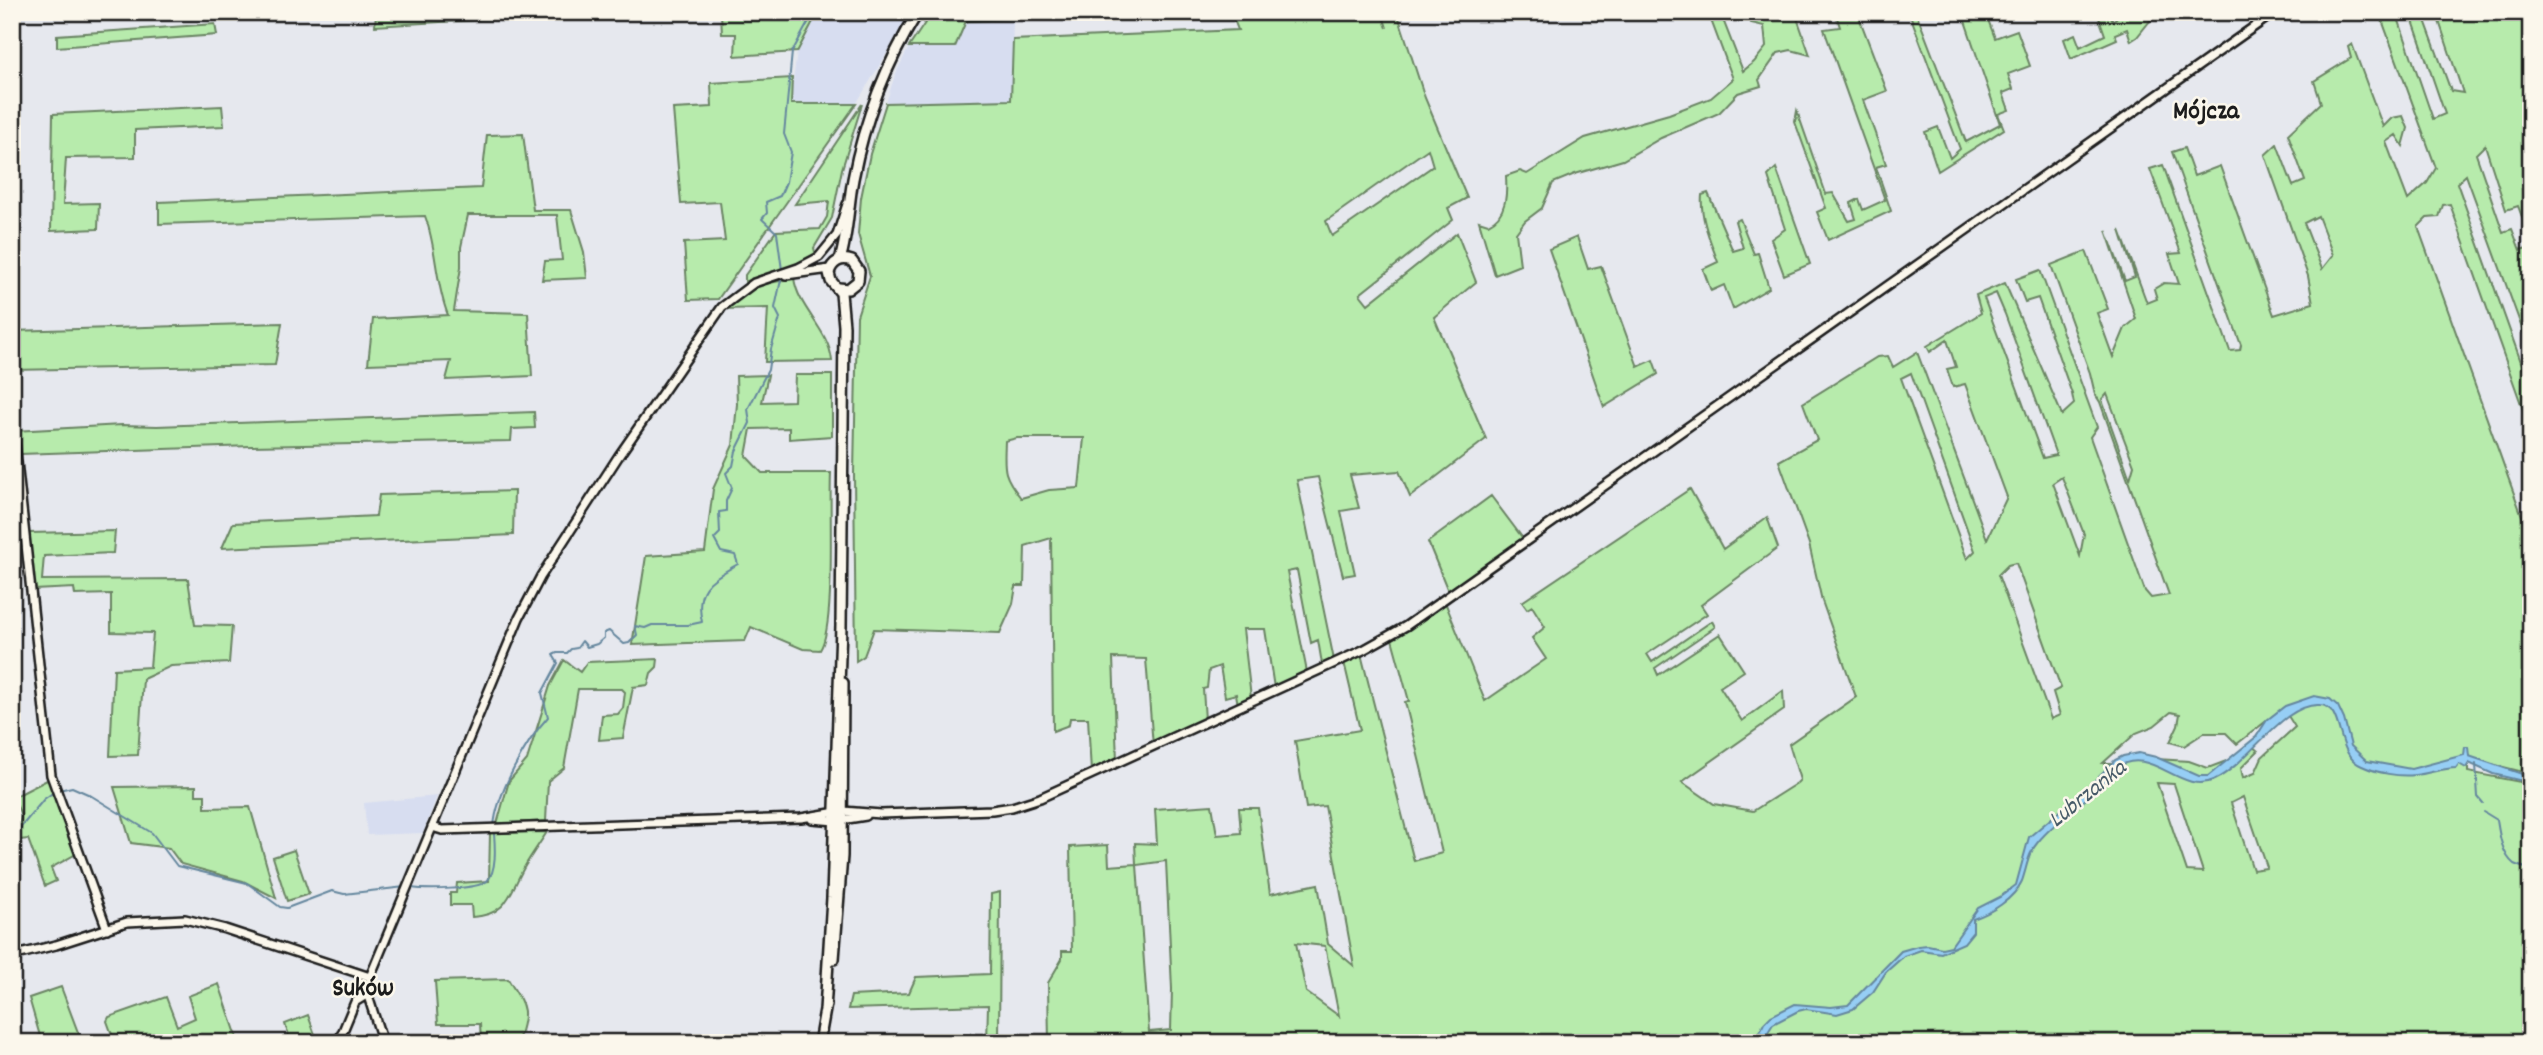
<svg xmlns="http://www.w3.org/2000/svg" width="2543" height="1055" font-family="Dekko,sans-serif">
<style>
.built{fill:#d7ddf0}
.green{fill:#b7ebac;stroke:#6a8464;stroke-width:2;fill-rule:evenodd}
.water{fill:#96cef5;stroke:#65879e;stroke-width:2}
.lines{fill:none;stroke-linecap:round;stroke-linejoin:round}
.stream{stroke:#65879e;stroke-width:2}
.tertiary-casing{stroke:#1c1c1c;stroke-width:12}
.secondary-casing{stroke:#1c1c1c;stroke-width:14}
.tertiary{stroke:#fbf7ec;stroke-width:7}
.secondary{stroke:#fbf7ec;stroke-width:9}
.labels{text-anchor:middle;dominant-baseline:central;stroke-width:5;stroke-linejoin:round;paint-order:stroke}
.water-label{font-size:24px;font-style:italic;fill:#475a68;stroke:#fbf7ec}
.quarter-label{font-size:26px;font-weight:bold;fill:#1c1c1c;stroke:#fbf7ec}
</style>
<rect width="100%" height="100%" fill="#e6e8ee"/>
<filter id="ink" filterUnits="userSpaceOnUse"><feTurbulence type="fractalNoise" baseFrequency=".0143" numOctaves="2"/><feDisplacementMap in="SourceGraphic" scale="14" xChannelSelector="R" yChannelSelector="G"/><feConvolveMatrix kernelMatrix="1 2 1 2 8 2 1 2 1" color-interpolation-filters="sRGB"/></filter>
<g filter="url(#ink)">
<path class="built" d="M818,12h94l-56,92h-66l7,-52z
M1013,19l-2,81 -125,3 9,-28 14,-28h46l10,-26z
M437,796l-14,37 -56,2 -3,-32z"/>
<path class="green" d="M505,12v6l-130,8 1,-13z
M721,12h97l-21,40 -62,4 1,-22h-14z
M984,12h119l-90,2v5l-47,2 -11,26h-46l22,-33h33l9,3z
M1231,12h150l6,16 -5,-16h15l28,86 42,100 -19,10 5,12 -93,74 8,10 89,-71 19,49 -42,35 52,122 -76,58 -11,-26 -49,4 9,33 -18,3 14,63 -12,2 -25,-99 -21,3 37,180 -12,4 -4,-24 -7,3 -14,-73 -10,2 20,100 -33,16 -9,-59h-22l8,69 -13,7 -2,-11 -11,3 -5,-31 -11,4 -2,18 -4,1 2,31 -52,26 -7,-87 -33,-1 4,102 -26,12 -3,-54h-18l-1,7 -16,6 -2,-193 -26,8 -1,40h-8l-3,18 -13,29 -126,-4 -10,27 -8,5 -2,-187 3,-158 13,-40 -12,-42 3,-36 9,-44 16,-51 125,-3 2,-60 225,-10zM1428,149l5,17 -101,70 -6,-15zM1017,438h67l-5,50 -30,2 -28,8c-19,-24 -17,-29 -16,-57z
M1708,12h12l23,59 11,-9 12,-15 -2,-21 -13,-3 -4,-11h48l15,43 -19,-5 -13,3 -19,27 2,6 -23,7 -19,20 -58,25 -38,22 -48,14 -22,9 -11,25 -17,13 -9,12 4,32 -25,10 -16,-54 9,3c19,-8 19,-31 18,-48l14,-5 7,3 58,-36 84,-24 42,-16 22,-19z
M1835,12h22l30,79 -24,9 23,64 -10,3 15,44 -63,29 -11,-28 9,-4 -31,-86 2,-11 29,83 7,-1 16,28 7,-2 -5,-16 8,-4 4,11 22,-10 -61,-171 16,-2z
M1909,12h7l50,130 34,-18 -38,-112h23l10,26 22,-8 13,36 -22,8 5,15 -10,4 6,17 -11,4 6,15 -66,42 -13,-39 13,-5 12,31 10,-9z
M2097,12h12l4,9 9,-9h35l-20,25 -6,4 -4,-12 -12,5 2,5 -46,20 -7,-20 11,-5 5,13 25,-12z
M2410,12h12l29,79 12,2 -27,-81h90l5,14v215l-13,-35 -12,4 -21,-65 -9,9 27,78 9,-3 8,21 11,-3v106l-65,-178 -9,8 74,207v42l-81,-228 -7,1 -4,12 -12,1 -9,9 113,314v233l-63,-16v14l63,12v259h-1482l-1,-60 14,-24v-8h10l-2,-104 38,-2 1,21 27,-2 -1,-21 22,1 -2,-35 57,-4 5,30 24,-2 -2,-25h19l12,86 48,-10 10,60 26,22 -29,-160 -19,2 -11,-67 65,-11 -16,-68 17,-8 53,207 28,-8 -37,-151 4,-1 -17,-62 53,-37 40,99 61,-42 -14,-21 13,-11 -13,-21 -5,3 -5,-7 168,-113 33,60 44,-32 11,31 -77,57 6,9 -60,40 5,8 60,-41 3,6 -60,41 3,7 62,-41 24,37 -24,16 22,34 41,-30 1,19 -102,72 32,22 39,7 44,-28 3,-3 -11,-36 67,-47 -34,-96 -13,-57 -30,-83 38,-21 -14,-37 74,-46 11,-1 5,11 24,-15 70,187 20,-42 -42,-113 -12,3 -6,-18 9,-2 -9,-27 -17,12 -3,-6 54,-33 -5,-18 29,-12 57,132 12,-11 -2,-10 -34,-96 -13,4 -9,-23 24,-9 57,157 -7,10 55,154 6,7 18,-3 -69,-193 -5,-8 -5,-21 -39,-108 35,-14 22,58 -11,4 16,44 12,-29 11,-9 -30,-89 19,51 10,-4 -15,-47 27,73 10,-4 -3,-10 10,-6 15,1 -10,-30 12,-1 -31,-84 13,-4 67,186 10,-1 1,-5 -69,-193 12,-4 10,28 26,-10 54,149 39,-12 -5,-27 -43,-121 12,-11 16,42 12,-5 -17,-47 33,-31 -7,-22 37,-23 -3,-11 4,-3 31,83 9,-9 11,-2 5,12 -5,18 -7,-11 -10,7 22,58 19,-17 9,-15 -54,-148 15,-5 36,104 12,-5zM2318,216l15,39 -11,14 -18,-46zM1996,293l9,21 51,141 -13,3 -59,-160zM1911,373l64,178 -8,8 -66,-181zM2107,394l27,71 -4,14 -28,-79zM2062,477l22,57 -4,22 -27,-73zM2016,563l45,125 -8,4 7,23 -9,4 -53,-144 10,-10zM2283,708l12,19 -33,30 -7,16 -12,5 -2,-10 17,-17 -7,-6 -22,15 -21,8 -19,-7 -49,-3 -24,5h-13l33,-30 18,-7 17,-14 9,2 -2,11 -8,17 14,4 20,-13h22l11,11zM2157,783l17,1 29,88 -16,-1zM2243,797l24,70 -1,1 -13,2 -22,-67zM1166,861l6,128 -1,41 -22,2 -12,-167zM1296,943l29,3 14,70 -33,-24z
M215,24l2,11 -160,12v-12z
M792,78l-1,26h65l-138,195 -30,1 -4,-57 41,-2 -5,-39 -39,2 -8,-95 39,-2 -1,-24z
M862,104l-20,65 -10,49 -18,30 2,8 -16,9 -33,8 -22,9v-7l31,-44 44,-2 7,-12 2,-16 -34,3z
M222,106l2,20 -89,4v27l-69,1 -3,46 36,-1 -1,26 -47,2 2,-117z
M523,134l10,76h38l13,42 3,26 -45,2 3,-19 17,-1 -5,-45h-89l-7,32v20l-7,44 74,2 4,63 -86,4 5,-19 -83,3 5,-45 75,-4c-13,-32 -11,-67 -23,-99l-266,8v-22l322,-14 6,-53z
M1776,168l34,96 -26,11 -13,-36 14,-10 -17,-53z
M1708,193l25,58 10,-3 -8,-27 5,-2 14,35 4,-1 11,35 -36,21 -9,-24 -13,6 -8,-22 15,-7c-8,-22 -18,-44 -16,-67z
M1577,237l11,32 13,-3 37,101 15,-7 5,14 -54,33 -55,-158z
M794,278c4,31 35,51 38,83l-67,1 3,-54 -44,1 31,-23z
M282,323l-7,42 -263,5v-39z
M768,375l-6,27 32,-1 1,-26h37v61l-43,3v-11l-38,1 -5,27 16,17h69c-2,36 5,153 -11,177l-17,-1 -52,-22 -6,14 -113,4 14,-89 59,-4 8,-63 20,-44 4,-41 -1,-28z
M534,412l1,16 -23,1 -1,12 -260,5 -231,8 -3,-1 -3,-22 108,-6 35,1z
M514,491l-1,44 -291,13 11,-25 143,-7 3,-21z
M1491,496l33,44 -76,51 -20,-49z
M115,531l-2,22 -69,3 -2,24 146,-1 7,46 37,1 -3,37 -58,3 -28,13 -5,76 -28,1 4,-87 36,-2 3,-34 -42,-1v-38l-36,1 -1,-7 -40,2 -5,-57z
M658,659l-1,8 -6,6 -3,12 -15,2 -10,51 -24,2 3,-25 16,-1 5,-6 2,-16 -3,-3h-44l-14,79 -16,13 -2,40 -49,3 12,-43 18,-21 23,-74 14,-26 16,12 7,-10z
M49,779l27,75 -25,14 5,13 -11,5 -17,-47 -8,1 -8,7v-14c14,-16 9,-20 0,-35z
M196,786v9h9v13l45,-1 26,91 -33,-17 -62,-17 -12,-16 -38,-5 -17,-56z
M547,832c-7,11 -15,22 -22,34 -16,27 -16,49 -53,51l-1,-12h-21v-12h6l1,-10 32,-2 1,-48z
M294,850l15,44 -22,7 -14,-44z
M1000,892l-1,151h-12l1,-38 -140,4 3,-13 58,-3 7,-16 74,-3 1,-80z
M508,979c17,28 21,30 10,62l-37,1 -1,-18h-42l-3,-43z
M219,984l20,59h-124l-8,-22 2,-4 57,-20 11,29 18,-8 -7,-22z
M61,987l21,56h-40l-13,-45z
M308,1015l10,28h-27l-6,-19z"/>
<path class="water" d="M2314,696l16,3 8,7 6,13 7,27 16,15 44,8 53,-14 1,-8h3l1,9 62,21v6l-38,-9 -24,-11 -3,5 -7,-4 -3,4c-14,0 -27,6 -41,7 -16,2 -38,-2 -53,-9 -28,-11 -17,-60 -42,-61 -37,-3 -71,59 -106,75 -34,16 -64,-38 -99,-11 -7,5 -10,14 -17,20 -20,18 -43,32 -60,53 -10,11 -11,25 -16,39 -8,18 -31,32 -49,38v13l-9,11 -23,10 -20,-3 -17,6 -18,16 -13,20 -20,17 -16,5 -31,-5 -8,2 -25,13 -8,13 3,6h-8l-1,-9 5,-11 7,-7 24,-12 36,3 17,-2 53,-54 17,-5 10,-1 14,3 9,-2 27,-38 22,-11 16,-12 13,-48 57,-48 29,-29 8,-4 16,-3 17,4 43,19h9l48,-39 11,-17 18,-14z"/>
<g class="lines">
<path class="stream" d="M782,270l-5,-37 -15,-14 5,-6 -1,-11 14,-6 6,-14 5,-30 -7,-18 8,-82 22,-40
M2476,764l2,33 5,6
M59,790l13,-3 18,8 62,38 25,33 70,17 33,24 7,1 45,-17 12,3 61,-7
M2484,812l13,8c2,13 5,35 17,44 4,2 12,4 17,5
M494,827c2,-32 32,-86 54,-110l-6,-24 16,-30 -5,-8 4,-2h10l4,-4 6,-1 5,-7 5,6 10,-3 7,-6v-5l5,-2 15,13 5,-1 8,-8 -2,-9 10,2 7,-3h36l14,-3c-8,-35 9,-42 36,-58l-3,-9 -14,-3 -7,-13 6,-6 -1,-21 7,-1v-10l6,-13 -6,-15 7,-7 3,-15 14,-28 -2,-14 20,-39 3,-21 9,-31 -5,-10 7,-33
M12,838l32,-39 10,-7
M411,888c14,2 66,2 76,-7 10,-10 8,-35 7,-48"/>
<g class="tertiary-casing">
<path id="tertiary" d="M786,275l44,-6
M12,416l39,359 56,154
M812,819l23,2 31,-5
M432,827l10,3 359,-12 42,-7 38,3 111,-4 20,-3 28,-9 323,-148 43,-24 869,-614
M12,956l44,-11 71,-23 58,-3 40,10 145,48
M338,1043l17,-41 13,-8
M383,1043l-14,-44 1,-22 149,-359 22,-42 77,-119 104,-150 32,-24 44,-15 21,-11 18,-22 10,-31"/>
</g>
<g class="secondary-casing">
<path id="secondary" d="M840,260c8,-26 8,-54 13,-81 11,-58 34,-117 65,-167
M834,959l8,-103 1,-173
M825,1010l7,-112 9,-272 3,-300 -3,-33 -10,-12 -2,-8c3,-11 12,-16 23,-12l7,10 -1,10 -10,8 -9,-1
M819,1043l7,-39"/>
</g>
<use href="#tertiary" class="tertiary"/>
<use href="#secondary" class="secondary"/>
</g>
</g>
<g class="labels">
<g class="water-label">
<text transform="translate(2088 795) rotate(-39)">Lubrzanka</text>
</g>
<g class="quarter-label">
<text x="2206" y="112">Mójcza</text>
<text x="363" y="989">Suków</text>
</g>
</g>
<rect width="2543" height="1055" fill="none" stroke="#fbf7ec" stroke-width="42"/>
<rect x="21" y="21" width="2501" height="1013" fill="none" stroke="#1c1c1c" stroke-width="2.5" filter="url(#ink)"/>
</svg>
